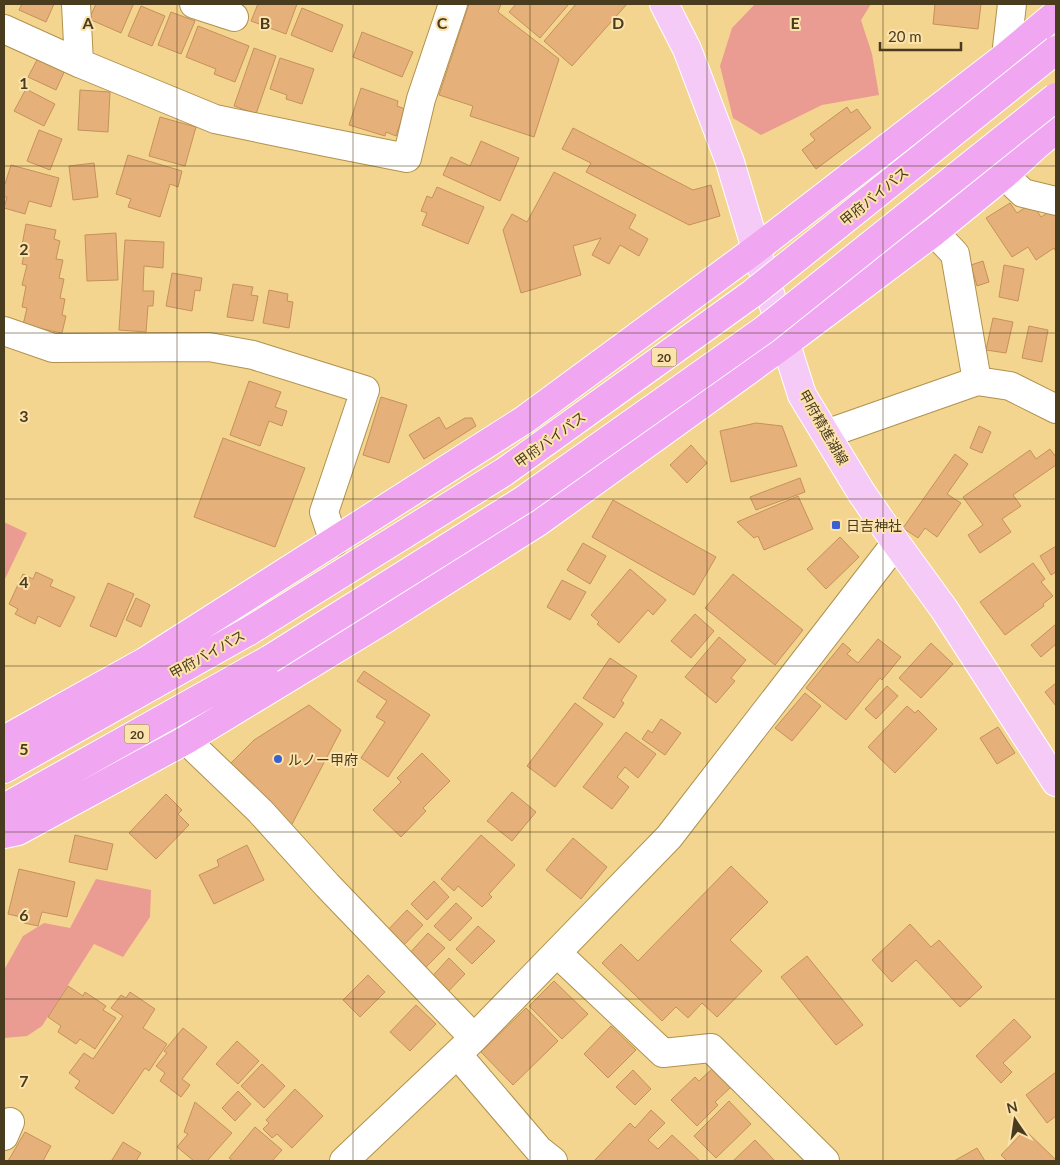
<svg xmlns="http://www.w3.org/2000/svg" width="1060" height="1165" font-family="Lato,'Noto Sans JP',sans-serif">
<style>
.green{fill:#ea9b92}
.building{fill:#e5b079;stroke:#c5915b}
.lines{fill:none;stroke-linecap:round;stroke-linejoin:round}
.minor-casing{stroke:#b0924e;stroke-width:30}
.major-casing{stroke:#fff;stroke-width:30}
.highway-casing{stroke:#fff;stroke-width:30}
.minor{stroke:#fff;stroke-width:28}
.major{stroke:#f6caf6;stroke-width:28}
.highway{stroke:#f0a6f0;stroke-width:28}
.highway-bridge-casing{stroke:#fff;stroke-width:30;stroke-linecap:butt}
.highway-bridge{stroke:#f0a6f0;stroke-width:28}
.grid{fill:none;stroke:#483b1e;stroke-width:1;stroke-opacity:0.55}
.poi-dot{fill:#3b60d1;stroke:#fce3ac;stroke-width:2}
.labels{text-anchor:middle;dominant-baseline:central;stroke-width:4;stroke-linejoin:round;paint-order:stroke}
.shield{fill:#fce3ac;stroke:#7e6d49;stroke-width:1}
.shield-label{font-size:12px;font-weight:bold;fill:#483b1e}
.street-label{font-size:14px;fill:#483b1e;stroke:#fce3ac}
.poi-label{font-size:14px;fill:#483b1e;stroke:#fce3ac;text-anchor:start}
.grid-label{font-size:16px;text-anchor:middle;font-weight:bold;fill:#483b1e;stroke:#fce3ac;stroke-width:4;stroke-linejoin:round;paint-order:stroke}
</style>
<rect width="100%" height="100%" fill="#f4d58f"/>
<path class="green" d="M755,4h116l-10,16 11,34 7,41 -57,10 -61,30 -28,-17 -13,-52 12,-38z
M4,522l23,11 -23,48z
M96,879l55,11 -1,27 -27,40 -29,-13 -52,82 -15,10 -23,2v-68l19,-34 21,-13 26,5z"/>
<path class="building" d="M22,4h32l-8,18 -27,-12z
M96,4h34l3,1 -12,28 -32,-14z
M258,4h39l-11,30 -35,-13z
M469,4h32l-3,8 61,47 -25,78 -64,-21 3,-10 -34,-11z
M516,4h53l-29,34 -31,-26z
M576,4h51l-55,62 -28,-25z
M930,4h51l-3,25 -45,-5 2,-20z
M141,6l24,10 -13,30 -24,-10z
M302,8l41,17 -11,27 -41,-17z
M171,12l24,9 -14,33 -23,-9z
M198,26l51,20 -14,36 -21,-8 2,-5 -30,-12z
M362,32l51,20 -11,25 -49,-20z
M254,48l22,8 -20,58 -22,-8z
M39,56l27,12 -10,22 -28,-13z
M280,58l34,11 -12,35 -16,-5 1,-4 -17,-6z
M361,88l37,13 -1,5 8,3 -9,27 -10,-4 -1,4 -36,-11z
M26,89l29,15 -11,22 -30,-15z
M80,90l30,2 -2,40 -30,-2z
M847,107l4,6 6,-4 14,19 -55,41 -14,-19 13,-10 -5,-6z
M160,117l36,10 -11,39 -36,-10z
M573,128l120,62 18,-5 9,31 -31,9 -103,-53 5,-9 -29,-14z
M39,130l23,9 -12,31 -23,-9z
M481,141l38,17 -19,43 -57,-26 8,-18 19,9z
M128,155l54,16 -4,16 -8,-3 -10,33 -32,-10 3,-8 -15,-5z
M94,163l4,34 -25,3 -4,-34z
M11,165l48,13 -8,29 -22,-6 -4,13 -21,-6 3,-11h-3v-13h1z
M554,172l82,43 -7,13 19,11 -9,17 -19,-11 -11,19 -17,-9 9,-17 -28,8 8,29 -60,18 -18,-63 9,-16 15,8z
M437,187l47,20 -16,37 -46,-19 5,-12 -6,-2 6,-15 5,2z
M1010,203l7,10 15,-10 9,14 15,-9v44l-2,-4 -18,12 -8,-13 -16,10 -26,-39z
M26,224l30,6 -2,9 6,2 -4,18 7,1 -4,18 5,1 -4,19 5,1 -3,16 4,1 -4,17 -39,-8 4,-17 -5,-1 4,-21 -4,-1 5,-20 -5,-1 4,-19h-4z
M116,233l2,47 -31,1 -2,-46z
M125,240l39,2 -1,26 -19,-2 -1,25h11l-1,15h-5l-2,26 -27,-2z
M983,261l6,21 -12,4 -6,-21z
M1004,265l20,4 -6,32 -19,-4z
M172,273l30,5 -2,13 -5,-1 -3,21 -26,-5z
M233,284l20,3 -2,8 7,1 -5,25 -26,-4z
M269,290l19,4 -1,7 6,1 -4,26 -26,-5z
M993,318l20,4 -7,31 -20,-3z
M1029,326l19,4 -6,32 -20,-4z
M249,381l32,11 -6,15 12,4 -5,15 -13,-5 -9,25 -30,-11z
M381,397l26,8 -18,58 -26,-8z
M439,417l7,12 19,-11h7l4,8 -52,33 -15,-24z
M756,423l26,3 15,40 -66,16 -11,-51z
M979,426l12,6 -9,21 -12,-5z
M223,438l82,30 -30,79 -81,-30z
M691,445l16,18 -20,20 -17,-18z
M1050,449l6,8v8l-43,30 8,11 -19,13 9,13 -31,21 -12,-18 15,-10 -20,-28 67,-47 6,9z
M955,454l13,10 -21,30 14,9 -24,34 -12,-9 -7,10 -15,-10z
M800,478l5,14 -49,18 -6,-13z
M798,496l15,33 -49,21 -6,-14 -4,2 -17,-16z
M613,500l103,57 -22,38 -102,-58z
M840,537l19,20 -33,32 -19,-20z
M583,543l23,13 -16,28 -23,-14z
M1056,546v26l-5,3 -11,-19z
M1033,563l12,16 -4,3 12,14 -10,8 1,2 -39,29 -25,-33z
M630,569l36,31 -13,15 -5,-5 -29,33 -22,-19 2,-2 -8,-7z
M36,572l17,8 -3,6 25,11 -15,30 -22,-11 -3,8 -20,-10 3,-5 -9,-5 14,-30 10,5z
M733,574l70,56 -28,35 -70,-57z
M562,580l24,12 -16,28 -23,-13z
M108,583l26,11 -18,43 -26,-11z
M136,598l14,7 -9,22 -15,-7z
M695,614l19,17 -23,27 -20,-17z
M1056,624v20l-15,13 -10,-12z
M719,637l27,23 -15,18 4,3 -19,22 -31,-26z
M878,639l23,18 -19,23 -2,-2 -34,42 -40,-32 37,-45 8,7 -4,4 11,9z
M931,643l22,21 -32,34 -22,-20z
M610,658l27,18 -16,25 3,2 -10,15 -31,-20z
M364,671l66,44 -42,62 -27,-19 24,-36 -9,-5 11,-16 -30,-20z
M1056,683v23l-11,-14z
M887,686l11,10 -22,23 -11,-10z
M805,693l16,13 -29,35 -17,-13z
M575,703l28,21 -48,63 -28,-21z
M309,705l32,25 -51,98 -62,-62 26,-26z
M907,706l8,7 3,-3 19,19 -42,44 -27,-26z
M661,719l20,14 -16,22 -23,-16 6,-9 4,3z
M998,727l17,26 -18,11 -17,-26z
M626,732l30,22 -18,24 -13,-11 -8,10 12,10 -17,22 -29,-22z
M422,753l28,28 -27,27 3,3 -25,26 -28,-27 28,-28 -4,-4z
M512,792l24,20 -24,29 -25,-20z
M166,794l16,16 -4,4 11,11 -33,34 -27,-26z
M75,835l38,9 -6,26 -38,-8z
M481,835l34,30 -26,29 3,3 -10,10 -24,-21 -4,5 -13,-12z
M573,838l34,29 -26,32 -35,-29z
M247,845l17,35 -50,24 -15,-29 20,-9 -2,-6z
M731,866l37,36 -38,38 32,31 -45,46 -15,-14 -14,15 -12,-11 -14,14 -60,-58 19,-19 17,17z
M19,869l56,13 -8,35 -25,-5 -4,14 -14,-3 1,-5 -17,-4z
M434,881l15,16 -22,23 -16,-16z
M456,903l16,15 -22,23 -16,-15z
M407,910l16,15 -22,23 -16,-15z
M910,924l21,23 8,-7 43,47 -22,20 -44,-47 -24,22 -20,-22z
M478,926l17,15 -23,23 -16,-15z
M428,933l17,15 -23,23 -15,-15z
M807,956l56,69 -27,20 -55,-68z
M449,958l16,16 -22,23 -16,-15z
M368,975l17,17 -25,25 -17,-17z
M554,981l34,33 -26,25 -33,-33z
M68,986l15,10 2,-4 21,14 -3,4 13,8 -21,31 -15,-10 -4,5 -18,-12 3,-6 -13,-9z
M130,992l25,17 -12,19 24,16 -18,27 -4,-3 -32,46 -38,-26 5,-7 -11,-8 15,-20 9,6 30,-43 -12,-8 10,-13 5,3z
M416,1005l20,19 -26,27 -20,-19z
M526,1008l32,33 -45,44 -32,-33z
M1014,1019l17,18 -28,26 9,9 -11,11 -25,-27z
M611,1026l25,24 -28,28 -24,-24z
M183,1028l24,19 -25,32 8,6 -9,12 -21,-16 5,-8 -9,-7 11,-13 -3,-2z
M237,1041l22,20 -21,23 -22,-20z
M262,1064l23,22 -21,22 -23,-22z
M713,1068l18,19 -16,15 3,3 -21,21 -26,-26 24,-23 4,4z
M633,1070l18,19 -16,16 -19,-18z
M1056,1072v44l-9,7 -21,-28z
M295,1089l28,27 -31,32 -15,-14 -5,4 -9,-9 6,-6 -3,-3z
M238,1091l13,13 -16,17 -13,-13z
M729,1101l22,23 -35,34 -22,-22z
M195,1102l37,31 -25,28h-13l-17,-14 11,-13 -4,-2z
M651,1110l14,13 -17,17 10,9 14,-14 28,26h-106l36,-38 5,5z
M255,1127l27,23 -9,10 2,1h-42l-4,-3z
M1025,1130l31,30v1h-49l-6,-6z
M25,1132l26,14 -8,15h-35z
M755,1140l20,21h-42z
M123,1142l18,11 -5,8h-22l-2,-1z
M977,1148l8,13h-31z"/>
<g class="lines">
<g class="minor-casing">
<path id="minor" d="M76,4l3,59
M194,4l40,13
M4,29l75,34 136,56 111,23 81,16 14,-59 32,-95
M1006,56l6,-52
M1004,175l19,18 33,8
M934,232l21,22 22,127
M4,331l49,17 156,-1 44,8 112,35 -41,122 10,30
M826,434l151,-53 33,5 46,23
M186,740l74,71 67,74 147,153
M557,953l106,100 48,-5 114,113
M457,1054l82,96 14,11
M4,1136l6,-14
M344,1161l130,-123 195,-201 227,-294"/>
</g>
<g class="major-casing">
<path id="major" d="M664,4l23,45 43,113 26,87 46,146 59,97 35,51 48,66 112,173"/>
</g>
<g class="highway-casing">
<path id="highway" d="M4,740l142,-79 378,-241 232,-171 250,-193 50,-42
M4,769l245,-138
M4,808l266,-149
M4,834l14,-3 168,-91 199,-121 153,-97 248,-179 148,-111 70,-57 34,-31 18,-15"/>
</g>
<use href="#minor" class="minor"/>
<use href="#major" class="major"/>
<use href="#highway" class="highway"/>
<g class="highway-bridge-casing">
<path id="highway-bridge" d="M249,631l255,-159 249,-179 303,-243
M270,659l255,-160 239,-169 292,-233"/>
</g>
<use href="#highway-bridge" class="highway-bridge"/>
</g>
<path class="grid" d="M177,4v1157M353,4v1157M530,4v1157M707,4v1157M883,4v1157M4,166h1052M4,333h1052M4,499h1052M4,666h1052M4,832h1052M4,999h1052"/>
<g class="poi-dot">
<rect x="831" y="520" width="10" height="10" rx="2.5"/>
<circle cx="278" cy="759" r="5"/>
</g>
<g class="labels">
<g class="shield">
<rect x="651.5" y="347.5" width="25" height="19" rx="4"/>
<rect x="124.5" y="724.5" width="25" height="19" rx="4"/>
</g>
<g class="shield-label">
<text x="664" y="357">20</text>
<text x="137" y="734">20</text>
</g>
<g class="street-label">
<text transform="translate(874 196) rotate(-39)">甲府バイパス</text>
<text transform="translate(824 427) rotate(60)">甲府精進湖線</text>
<text transform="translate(550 439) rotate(-36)">甲府バイパス</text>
<text transform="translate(207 654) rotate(-29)">甲府バイパス</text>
</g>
<g class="poi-label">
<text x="846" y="525">日吉神社</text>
<text x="288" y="759">ルノー甲府</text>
</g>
</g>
<g class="grid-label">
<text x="88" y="29">A</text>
<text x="265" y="29">B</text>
<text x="442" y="29">C</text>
<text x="618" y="29">D</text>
<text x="795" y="29">E</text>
<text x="24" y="89">1</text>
<text x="24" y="255">2</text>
<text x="24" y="422">3</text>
<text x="24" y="588">4</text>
<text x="24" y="755">5</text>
<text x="24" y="921">6</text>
<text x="24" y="1087">7</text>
</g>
<rect width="1060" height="1165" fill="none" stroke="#483b1e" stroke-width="10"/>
<g transform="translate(1015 1120) rotate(347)" stroke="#fce3ac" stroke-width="4" paint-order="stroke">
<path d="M0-4L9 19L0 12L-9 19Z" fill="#483b1e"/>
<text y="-8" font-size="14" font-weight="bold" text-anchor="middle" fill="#483b1e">N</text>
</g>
<path d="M880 42v8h81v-8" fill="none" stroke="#483b1e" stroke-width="2.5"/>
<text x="888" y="42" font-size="15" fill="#483b1e" stroke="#fce3ac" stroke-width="4" paint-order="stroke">20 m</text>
</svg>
